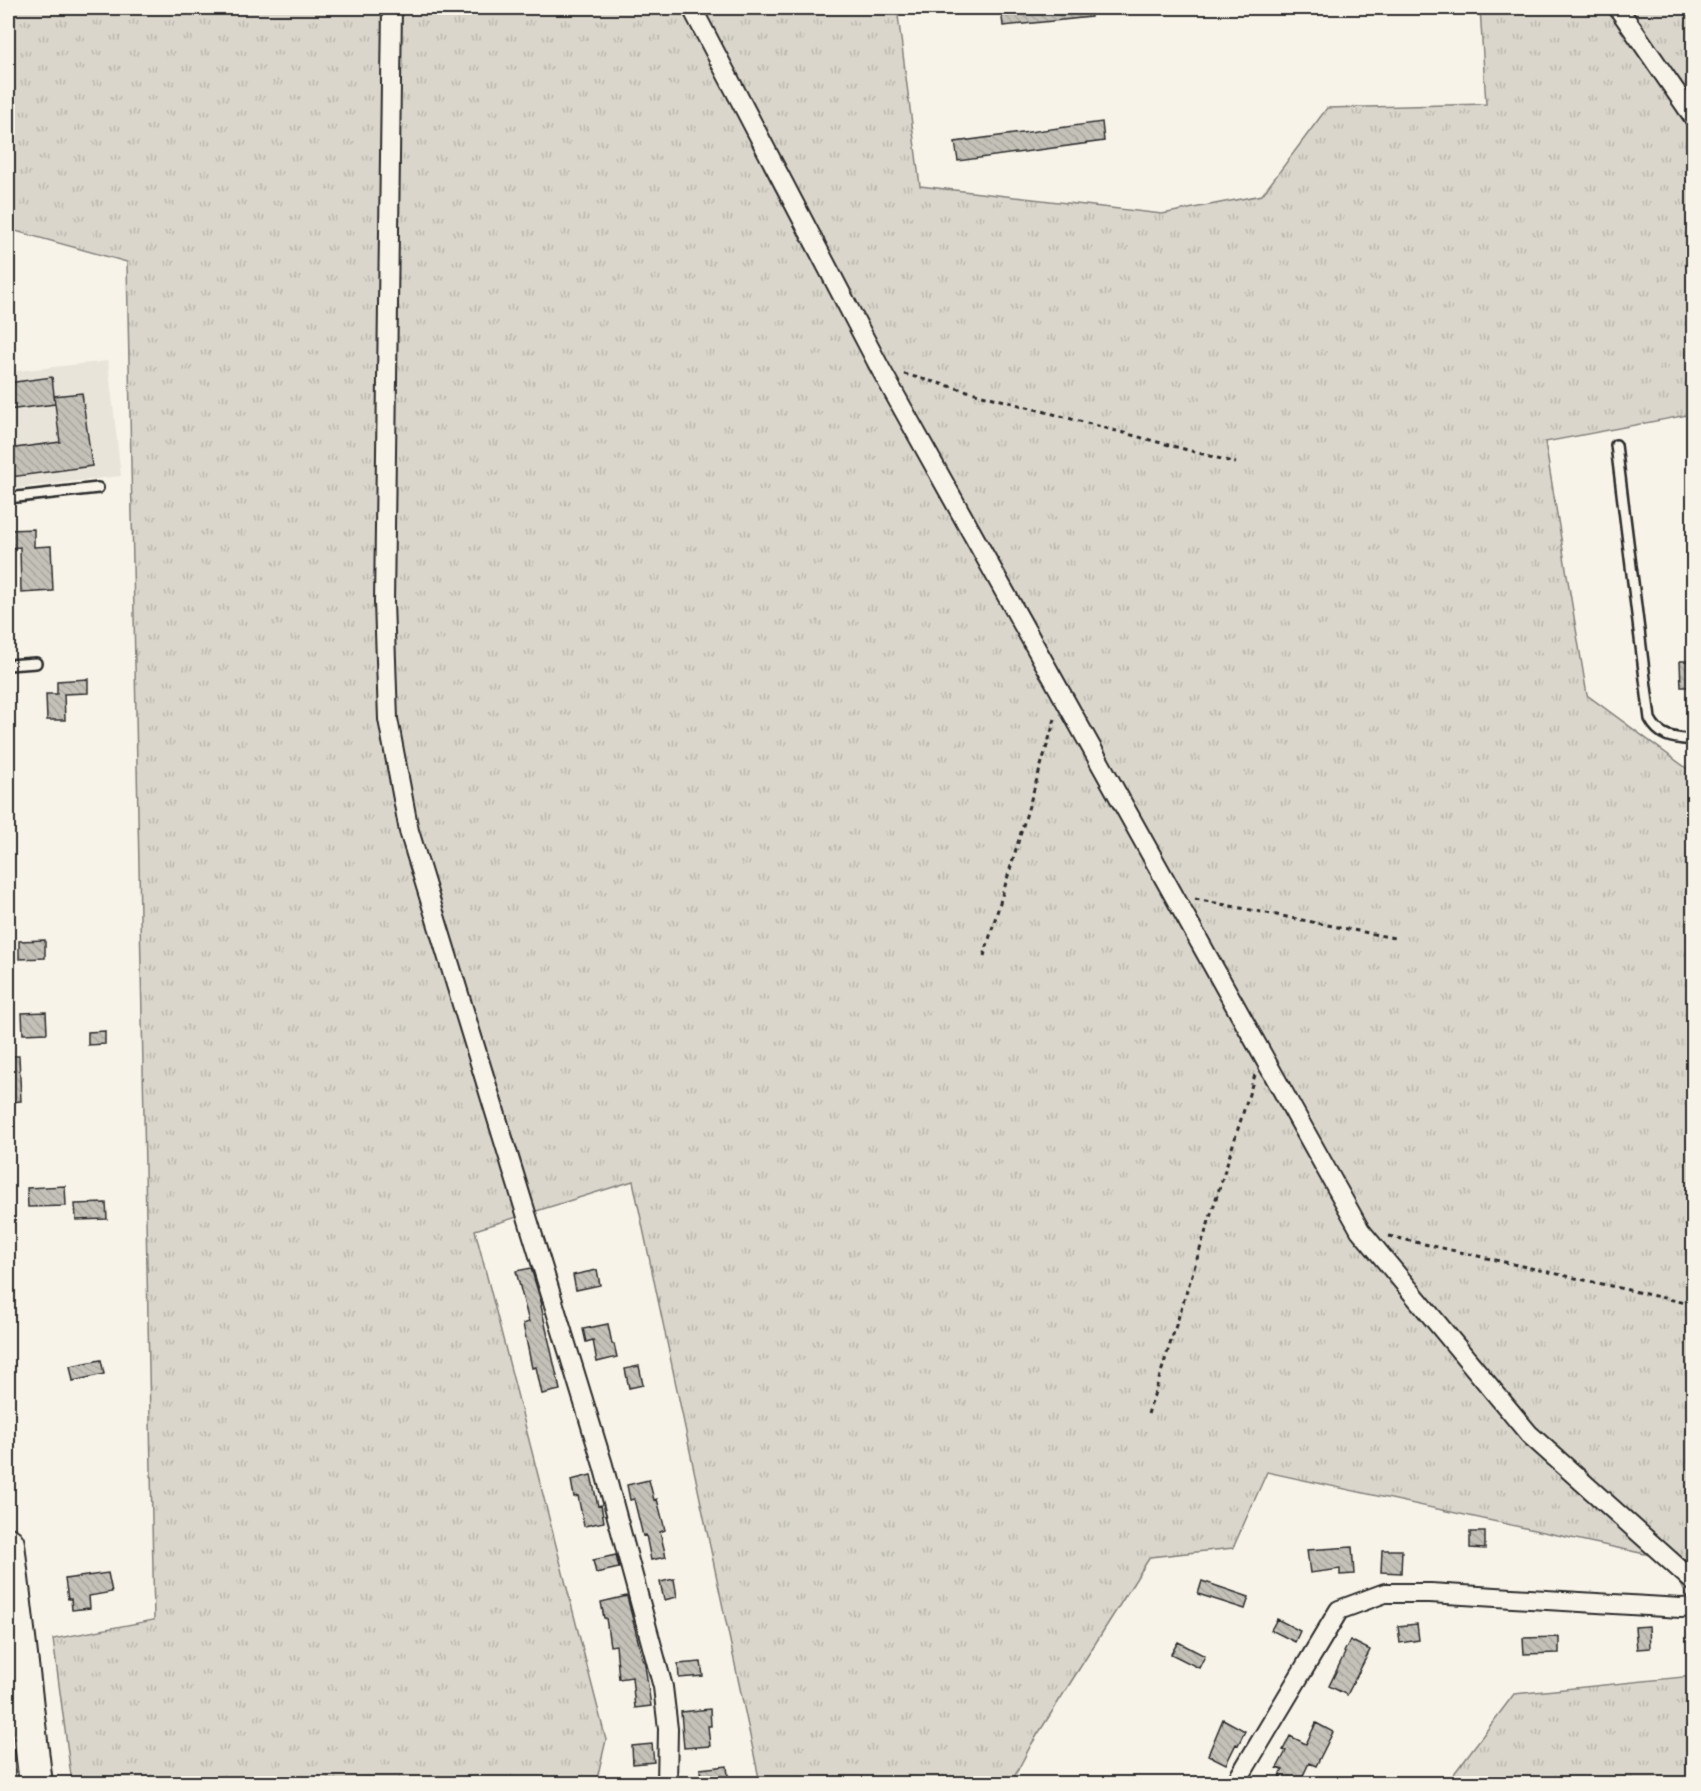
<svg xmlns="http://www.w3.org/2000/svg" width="1701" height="1791" font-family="Kalam,sans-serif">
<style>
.built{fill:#e8e4da}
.grass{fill:url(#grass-tufts);stroke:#82807c;stroke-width:1.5}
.building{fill:url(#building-back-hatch);stroke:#2b2b2b;stroke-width:1.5}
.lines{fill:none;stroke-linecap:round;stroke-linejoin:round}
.lane-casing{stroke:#2b2b2b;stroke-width:14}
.street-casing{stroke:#2b2b2b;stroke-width:22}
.highway-casing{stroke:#2b2b2b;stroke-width:36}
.path{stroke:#2b2b2b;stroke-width:3;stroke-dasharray:4.5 4.5;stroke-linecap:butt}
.lane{stroke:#f7f3e8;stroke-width:9}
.street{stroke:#f7f3e8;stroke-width:18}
.highway{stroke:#f7f3e8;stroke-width:32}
</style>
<defs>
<pattern id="grass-tufts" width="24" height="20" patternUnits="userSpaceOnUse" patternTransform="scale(1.5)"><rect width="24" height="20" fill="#dad6cc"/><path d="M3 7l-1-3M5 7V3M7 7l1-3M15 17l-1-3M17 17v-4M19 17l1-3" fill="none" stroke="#bbb8af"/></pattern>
<pattern id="building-back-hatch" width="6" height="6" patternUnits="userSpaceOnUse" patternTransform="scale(1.5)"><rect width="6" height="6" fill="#c4c1b9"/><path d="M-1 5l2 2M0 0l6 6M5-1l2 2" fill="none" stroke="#a9a69f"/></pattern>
</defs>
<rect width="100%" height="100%" fill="#f7f3e8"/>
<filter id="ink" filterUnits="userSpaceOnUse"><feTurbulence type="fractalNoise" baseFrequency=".0167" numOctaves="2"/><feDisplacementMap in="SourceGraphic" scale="12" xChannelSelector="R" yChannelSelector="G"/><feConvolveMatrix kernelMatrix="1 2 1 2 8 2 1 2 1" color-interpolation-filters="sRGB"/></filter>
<g filter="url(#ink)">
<path class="built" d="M108,361l13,115 -113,13v-117z"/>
<path class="grass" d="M8,8h889l23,178 242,28 100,-19 65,-87 159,-4 -6,-96h213v406l-148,28 42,253 106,78v835l-25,-49 -401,-87 -34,76 -83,9 -119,188 -20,38h-251l-127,-602 -158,49 131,510 -10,43h-524l-19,-144 101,-19 -27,-1358 -119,-33z
M1693,1676v107h-246l67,-89z"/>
<path class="building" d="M1001,8h89l1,9 -88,9z
M1102,122l2,19 -146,20 -3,-19z
M52,377l3,27 -47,6v-27z
M82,393l10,73 -81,11 -3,-28 52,-7 -6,-46z
M34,529v18l17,-1 2,45 -32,2 -1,-46 -10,1 -1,-18z
M1680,661h14v26h-13z
M88,679v14l-24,1 1,26h-18l-1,-26h11v-13z
M45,940v18l-26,1v-18z
M46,1012l1,21 -24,1 -1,-21z
M105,1031v13l-17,1v-13z
M8,1056h11l2,45 -13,1z
M65,1186l1,20 -38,1 -1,-19z
M106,1203l1,16 -31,1 -1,-16z
M531,1268l11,37 -1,1 19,84 -18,4 -6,-27 -4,1 -9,-44 6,-2 -13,-51z
M597,1270l3,15 -24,5 -3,-15z
M608,1324l4,20h2l3,13 -20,5 -4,-22 -7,2 -3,-13z
M101,1360l3,14 -31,7 -3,-15z
M639,1366l4,19 -14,3 -4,-19z
M591,1475l7,31 3,-1 3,17 -20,4 -6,-30 -4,1 -3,-17z
M649,1480l5,20 3,-1 8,31 -5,2 6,25 -15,3 -5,-25 -3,1 -9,-37 -4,1 -3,-15z
M1470,1532h15v17l-15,-1z
M1352,1547l2,27 -14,1v-6l-30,4 -3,-23z
M1382,1550h20l-1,23 -20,-1z
M616,1555l3,13 -23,5 -3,-13z
M108,1573l4,19 -23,4 1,12 -18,2 -1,-11h-3l-3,-20z
M674,1579l3,18 -13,3 -4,-18z
M1202,1581l47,16 -4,12 -47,-15z
M627,1596l16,65h1l1,4 6,41 -16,2 -3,-31 -13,2 -3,-34 -6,1 -4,-28h-2l-3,-16z
M1277,1619l23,12 -5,11 -24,-12z
M1417,1624l2,16 -19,3 -2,-17z
M1649,1626l1,22 -13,1 -2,-22z
M1559,1637v16l-35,1 -1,-16z
M1350,1640l20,10 -23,45 -18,-9 16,-33 -1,-1z
M1178,1642l27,14 -6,12 -28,-14z
M701,1662l2,14 -24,2 -1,-14z
M710,1709l1,17h-3l2,20 -26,2 -3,-36z
M1223,1719l22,12 -7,14 -2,-1 -10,20 -18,-9z
M1316,1723l17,9 -17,34 -7,-3 -10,21h-23l7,-14 -6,-2 9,-17 -3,-1 7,-14 16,8z
M652,1744l2,18 -21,2 -1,-18z
M727,1766l2,18h-28l-1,-15z"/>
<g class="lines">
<g class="lane-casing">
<path id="lane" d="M1616,445l34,274c10,19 24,19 44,21
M8,498l90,-10
M8,665l28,-2"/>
</g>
<g class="street-casing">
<path id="street" d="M392,8l-8,594 4,117 21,112 194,634 60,222 5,42 -1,55
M692,8l188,360 480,862 169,204 165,148
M1618,8l76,110
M1235,1784l104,-174 46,-17h45l251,15 13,-1"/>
</g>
<g class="highway-casing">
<path id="highway" d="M8,1544l28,240"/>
</g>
<path class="path" d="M904,374l332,89
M1195,899l199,39
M984,956l71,-237
M1389,1236l297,67
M1148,1414l107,-339"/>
<use href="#lane" class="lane"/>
<use href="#street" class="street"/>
<use href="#highway" class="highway"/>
</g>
</g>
<rect width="1701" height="1791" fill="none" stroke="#f7f3e8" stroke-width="30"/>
<rect x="15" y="15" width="1671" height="1761" fill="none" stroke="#2b2b2b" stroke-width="2" filter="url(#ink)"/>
</svg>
